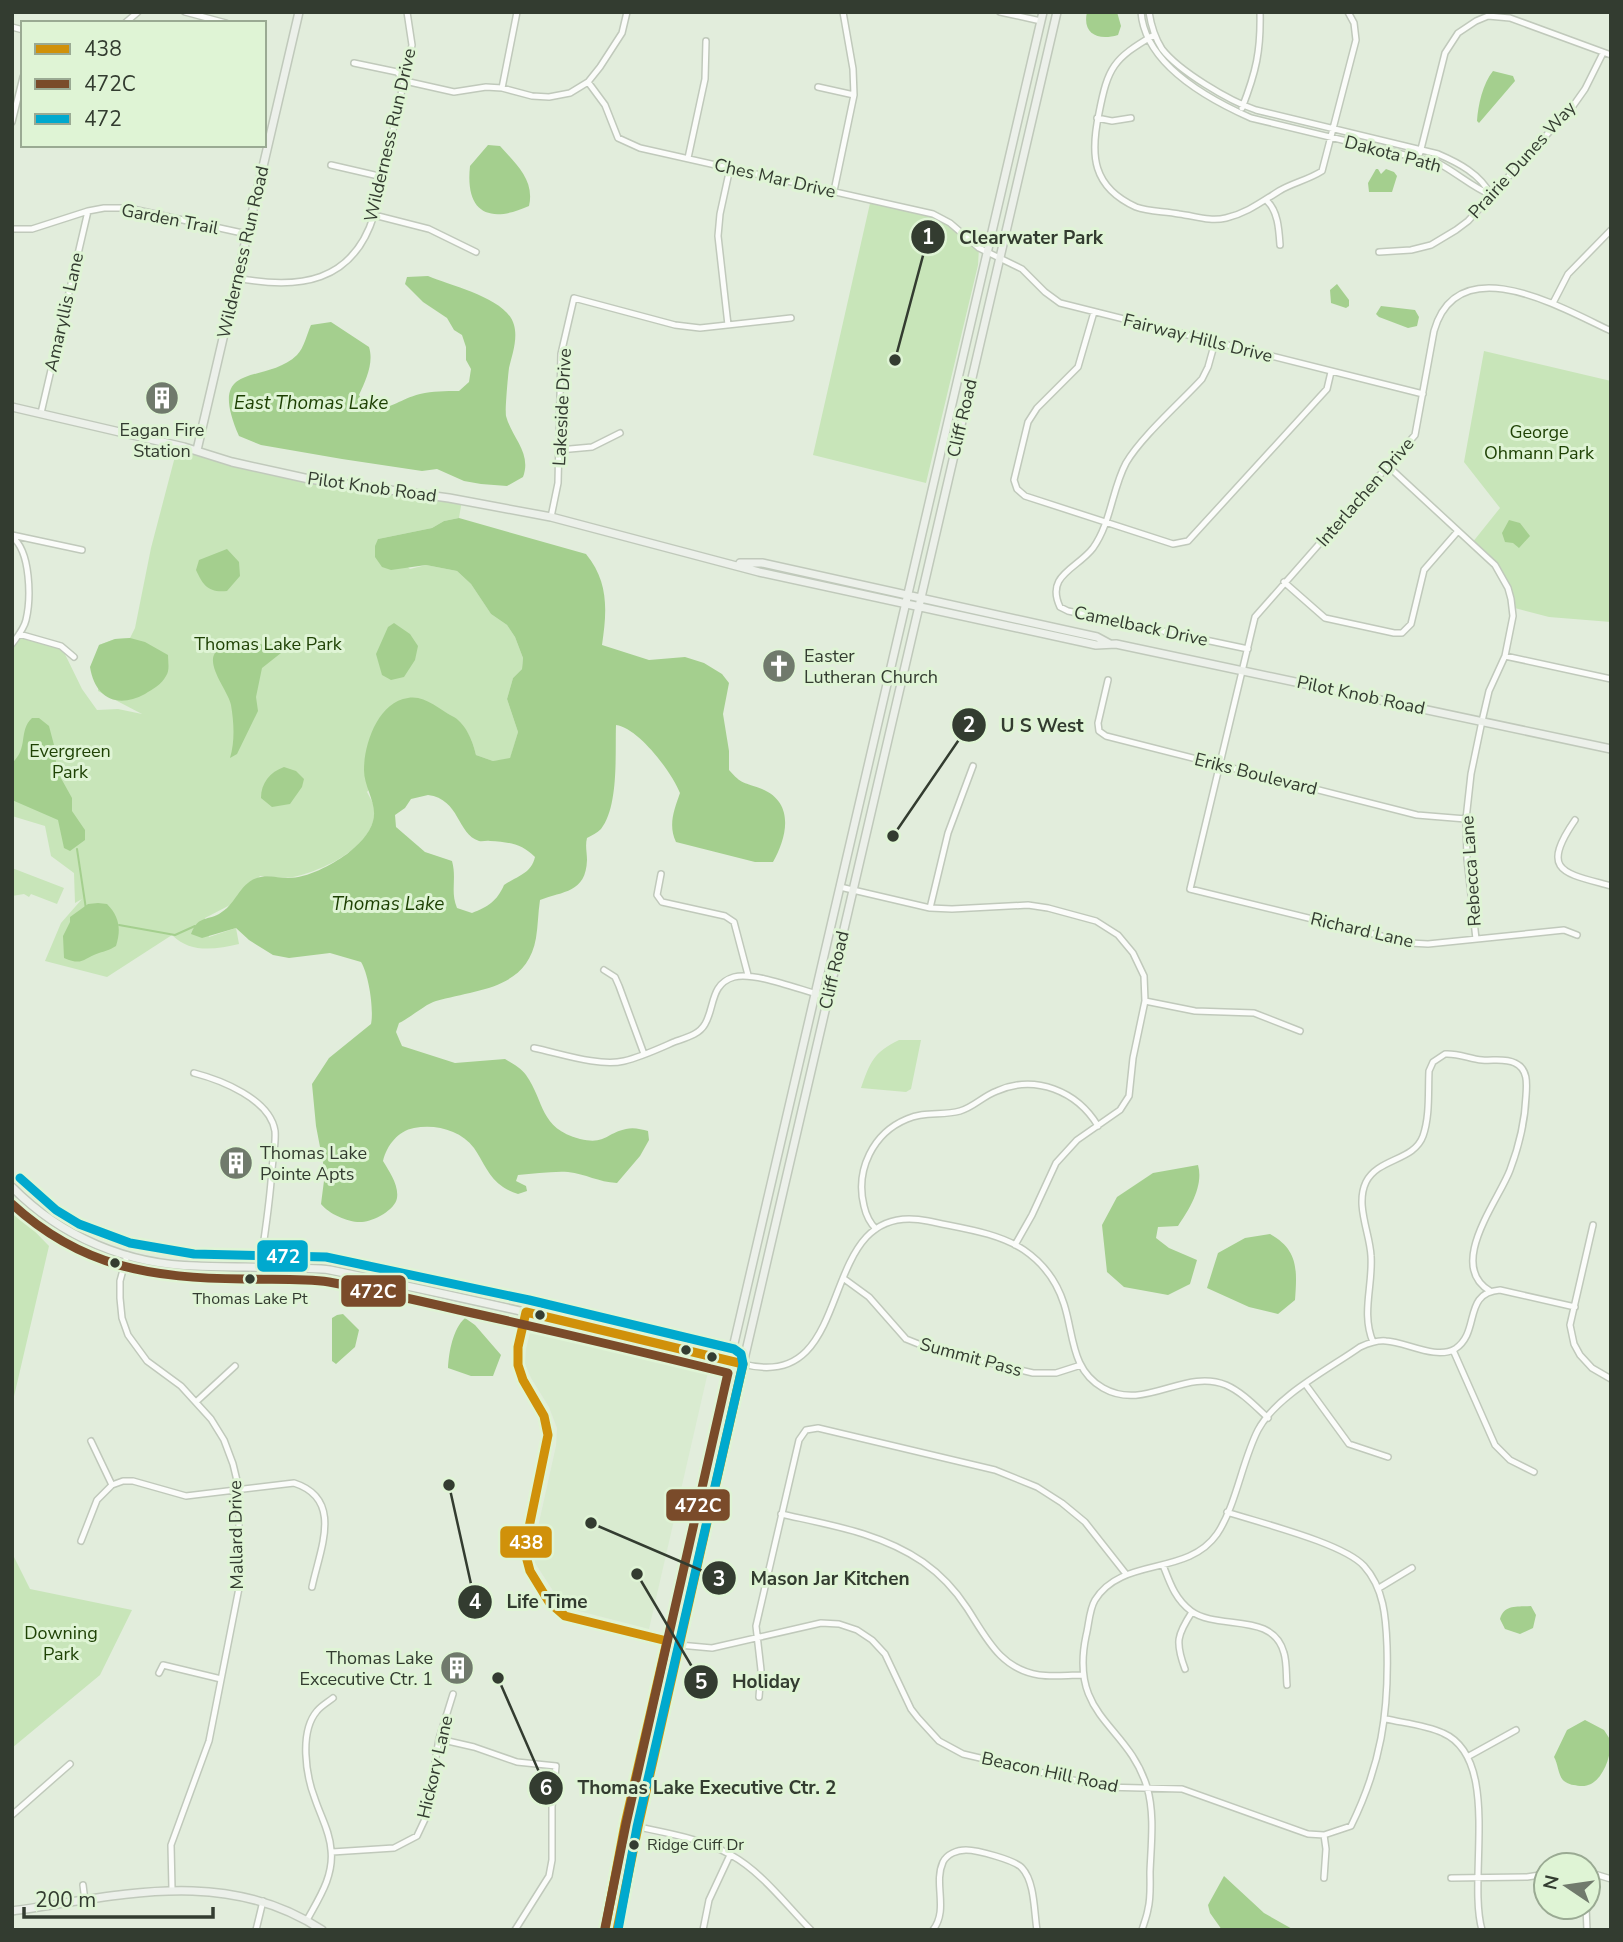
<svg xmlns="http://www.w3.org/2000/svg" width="1623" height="1942" font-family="'Nunito Sans',sans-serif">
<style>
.built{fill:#d9ebd0}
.green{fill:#c8e5b9}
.water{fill:#a4cf8e;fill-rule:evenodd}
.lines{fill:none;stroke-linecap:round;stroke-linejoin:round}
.stream{stroke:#a4cf8e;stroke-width:2}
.street-casing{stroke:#c0c9bb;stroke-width:8}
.secondary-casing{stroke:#c0c9bb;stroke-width:10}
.street{stroke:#fbfcfa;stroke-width:5}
.secondary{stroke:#ecf0ea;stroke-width:7}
.bus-1-casing{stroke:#dff4d5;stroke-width:14}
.bus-2-casing{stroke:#dff4d5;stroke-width:14}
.bus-3-casing{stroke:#dff4d5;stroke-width:14}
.bus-1{stroke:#d0910a;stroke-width:9}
.bus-2{stroke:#7a4b2a;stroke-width:9}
.bus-3{stroke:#00a9ce;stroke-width:9}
.bus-dot{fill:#333c30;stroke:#dff4d5;stroke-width:2.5}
.labels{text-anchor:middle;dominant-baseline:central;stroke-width:6;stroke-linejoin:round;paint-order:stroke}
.bus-label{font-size:16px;fill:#333c30;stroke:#dff4d5}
.street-label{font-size:18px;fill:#333c30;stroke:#dff4d5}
.poi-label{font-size:18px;fill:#333c30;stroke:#dff4d5;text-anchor:start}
.park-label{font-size:18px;fill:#1f4205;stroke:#dff4d5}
.water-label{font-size:19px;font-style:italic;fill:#1c3f02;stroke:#dff4d5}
.leader{fill:none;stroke:#333c30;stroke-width:2.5}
.callout-dot{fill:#333c30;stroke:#dff4d5;stroke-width:2.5}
.mark-label{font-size:21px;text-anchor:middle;font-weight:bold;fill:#fff}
.callout-label{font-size:19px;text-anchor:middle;font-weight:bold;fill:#333c30;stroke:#dff4d5;stroke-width:6;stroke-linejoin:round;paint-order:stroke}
.line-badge{stroke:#dff4d5;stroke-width:2.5}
.badge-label{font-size:19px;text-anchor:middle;font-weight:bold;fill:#fff}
</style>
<rect width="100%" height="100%" fill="#e2eddc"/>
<path class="built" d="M531,1329l177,43 -59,257 -74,-19 -14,-7 -26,-40 -1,-18 22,-99 1,-18 -8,-21 -18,-29 -6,-14 1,-15z"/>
<path class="green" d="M871,199l62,15 46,34 -1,17 -52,218 -113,-28z
M1484,351l127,30v241l-62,-5 -38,-10c-7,-34 -14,-40 -39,-64l28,-35 -36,-46z
M178,445l131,34 153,21 -3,18 -15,3 -12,7 -54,11 32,30 16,-4 31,6 14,13 20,30 16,11 8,12 8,21 -1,11 -9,9 -6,21 11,33 -8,27 -17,2 -17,-6c-5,-22 -14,-34 -33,-44l-76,81c2,4 6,10 7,15 5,38 -51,64 -81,70 -10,2 -22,-1 -33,-1l-28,28 -27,14 4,19 27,-9 3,16c-23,5 -48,10 -67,-9l-65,42 -62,-16 16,-38 21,-24 -7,4 -1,-30 -23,-17 -6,-30 -33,-10v-172l7,-10 42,12 21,43 15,21 21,-1 24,5 -44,-23 1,-46 16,-6 15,-1 5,-10 16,-80z
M12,868l52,20 -7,16 -26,-10 -2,3 -5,-3 -12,2z
M899,1040h22l-10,49 -5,3 -45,-4c9,-26 13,-36 38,-48z
M12,1208l37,38 -37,159z
M12,1553l18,36 102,21 -32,65 -88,73z"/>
<path class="water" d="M1087,12h30l4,14 -3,9c-20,6 -36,-1 -31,-23z
M1493,71l20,5 2,5 -36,42 -2,-2c1,-16 6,-38 16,-50z
M488,145l12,1c16,18 35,34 29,60 -40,18 -64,7 -59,-40z
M1376,169h2l3,5 5,-5 8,3 3,4 -5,16h-23l-1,-9z
M428,276c24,10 80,23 86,49 4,14 -2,30 -5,43 -1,8 -4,41 -3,48 6,22 26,37 17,61l-16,9 -26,-2 -17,-3 -27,-12 -15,2 -80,-12 -81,-14 -22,-9c-34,-78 26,-50 58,-81 7,-7 10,-21 14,-30l20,-3 38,25c5,16 -3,33 -10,48l8,13c26,2 30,-8 53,-14 13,-3 25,-3 39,-3l10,-9 2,-13 -5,-9v-13l-4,-12 -8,-5 -7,-12 -24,-16 -18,-18 2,-7z
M1337,284l12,16v6l-3,2 -15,-5 -1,-13z
M1381,306l34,4 4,7 -2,9 -9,2 -29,-11 -3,-3z
M459,518l127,36c23,28 21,57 16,91l47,15 36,-3 19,6 18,11 7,9 -6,31 6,37v19c13,15 15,12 33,19 33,14 25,48 11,73h-18l-79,-20c-8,-17 -2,-32 4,-49 -8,-20 -41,-65 -64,-68 -1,28 3,81 -15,104 -4,4 -9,6 -14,9 -2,8 0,14 0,22 -1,33 -24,31 -47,40 -2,13 -2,26 -4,38 -9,52 -59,51 -100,63 -9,2 -26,17 -37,22l-3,9 6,14 53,17 50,-4c7,4 16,9 21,16 19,27 13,53 54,64 26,6 26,-6 46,-10 7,-2 15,0 22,2l1,9 -9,16 -23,27c-19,-1 -31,-9 -49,-11 -16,-1 -34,2 -50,3l-2,6 10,5 1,5 -9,3c-5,-2 -11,-4 -15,-7 -14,-9 -20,-26 -29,-39 -14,-18 -38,-24 -60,-20 -16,3 -27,17 -31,33 6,10 16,24 14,37 -2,12 -23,23 -35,24 -13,1 -33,-8 -41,-18l4,-31 -9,-47 -4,-42 17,-26 42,-34c3,-14 -2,-49 -10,-62l-31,-9 -41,5 -16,-3 -24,-15 -13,-12 -34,10 -11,-4c7,-18 14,-13 28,-20 17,-9 20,-30 38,-36 10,-4 21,0 31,0 20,0 43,-13 59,-24 10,-8 23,-20 26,-33 5,-17 -9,-33 -9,-51 0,-26 14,-68 44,-72 17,-3 30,11 44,18 13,6 21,25 24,39l17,6 17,-3 8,-26 -11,-33 6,-21 9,-9 1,-11 -8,-21 -8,-12 -16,-11 -20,-30 -14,-13 -31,-6 -35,5 -9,-3 -7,-10v-11l3,-7 54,-11 12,-7zM428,795c32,4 29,39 51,46 4,1 7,-1 11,0 19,1 32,3 45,16 -4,17 -18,19 -31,28 -7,16 -16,22 -32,28l-15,-5c-7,-17 0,-29 -5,-47l-27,-9 -29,-25 -1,-12 10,-7 6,-9z
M1509,520l11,3 10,13 -11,12 -6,-5 -8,-1 -3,-9z
M227,549l12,13 1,14 -13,15c-19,2 -24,-6 -31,-21l3,-10z
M394,623l16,11 8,12 -3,14 -11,17 -13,3 -9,-5 -6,-21 12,-27z
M130,638l15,4 23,13c0,7 2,15 -2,21 -4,8 -13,13 -21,18 -28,15 -50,4 -55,-27l9,-22 16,-6z
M271,644l8,4 2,5 -19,15 -6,29 2,14 -21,43 -7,4c5,-17 4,-35 1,-53 -2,-14 -33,-48 -9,-57 14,-5 35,-3 49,-4z
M32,718h7l10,8 5,19 3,26 15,27v13l13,19v10l-15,11 -6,-3 -6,-28 -46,-20v-37c17,-15 6,-32 20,-45z
M284,767l12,4 8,8 -2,8 -12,17 -18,3 -11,-9c0,-15 9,-26 23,-31z
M98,903l9,1c13,13 14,26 9,42 -6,4 -11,5 -17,7 -17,6 -16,13 -35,5l-1,-22 7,-14v-5l18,-13z
M1198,1165c6,21 -9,45 -20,61l-20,1 -2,11 13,10 28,12 -7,24 -22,11 -44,-8 -17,-15 -5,-47 15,-28 36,-24z
M1270,1234c29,16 27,37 25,66l-17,14 -29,-7 -42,-19 11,-35 27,-15z
M343,1314l16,16 -4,17 -19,17 -4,-3v-43l5,-3z
M465,1318l10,7 26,30 -8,21h-22l-23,-8c1,-17 5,-39 17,-50z
M1531,1606l5,9 -3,13 -13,6 -15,-5 -5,-10c4,-15 18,-12 31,-13z
M1585,1720l19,10 7,11c0,17 -10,47 -31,45 -6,-1 -11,-1 -16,-5 -6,-5 -6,-18 -10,-24l13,-27z
M1224,1876l40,37 30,17h-72l-12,-17 -2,-8z"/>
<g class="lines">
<path class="stream" d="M77,849l9,60
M119,925l56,10 20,-9"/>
<g class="street-casing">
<path id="street" d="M185,12l41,11
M1000,12l41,9
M1141,12c4,52 67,87 110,106l187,45c19,10 34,24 53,32
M1149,12c2,13 6,26 13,37 17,22 67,52 94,61l182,44c21,9 42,20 53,41
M125,23l13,-11
M12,27l11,3
M1154,35c-41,24 -46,32 -55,78 -9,42 -7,74 37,94 13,5 29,4 43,7 16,2 31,8 47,4 21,-5 35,-16 53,-27 13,-8 29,-11 43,-20l34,-131 -2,-17 -6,-11
M354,63l43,9 8,9 49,11 32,-5 16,1 30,8 17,1 21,-4 18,-11 12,-15 22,-34 5,-21
M588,82l17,23 13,33 22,10 293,66 17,9 29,25 43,21 23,23 15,11 363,91
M818,87l36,8
M502,88l15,-76
M1242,108c14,-36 19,-57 18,-96
M1097,118l15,3 19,-3
M12,122l11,-45
M1420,153l25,-100 13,-20 18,-12 12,-5 22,2 101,37
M688,158l17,-79 1,-38
M331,165l52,12
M834,191l20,-96 -1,-26 -10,-57
M1267,201c11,10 12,29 13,44
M374,215l55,14 47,23
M12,229h20l56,-18 16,-3h24l119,26
M1379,252l32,-2 20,-5 25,-15 12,-9 105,-115 12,-17 18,-36
M237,278c62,12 116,5 137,-63l38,-170 -5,-33
M1553,303l15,-29 43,-44
M1094,312l-16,55 -41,41 -9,14 -14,58 3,9 8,7 148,48 15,-3 139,-152 4,-17
M728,325l-10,-89 2,-22 10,-46
M1215,342l-7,25 -6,12c-21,23 -61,58 -76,84 -14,26 -15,60 -33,85 -16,21 -48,27 -33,59l8,4 180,38
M41,413l47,-202
M559,450l33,-3 28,-14
M1389,467l106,98 13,23 3,11 2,17 -8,40 -16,35 -7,30 -11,53 -5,45 1,40 9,80
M551,517l7,-34 3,-129 13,-56 101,27 25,3 91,-10
M12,535l70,15
M12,537c19,14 19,62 14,83 -2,9 -9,17 -14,24
M1284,582l41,36 69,15h8l9,-9 13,-54 34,-39
M19,634l42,12 13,11
M1505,656l106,23
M1108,680l-10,43 1,8 7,5 311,79 49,4
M1575,820c-36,52 -11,53 36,66
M661,874l-4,21 5,7 63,14 9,6 14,53
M840,887l90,21 22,1 76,-4 20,3 48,13 22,14 15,18 11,23 1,25 -12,57 -4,38 -9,14 -43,30 -21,23 -24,52 -17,30
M930,908l18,-75 25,-67
M1577,935l-13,-5 -136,14 -18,-1 -220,-54 65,-272 160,-182 19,-104c24,-84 128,-23 177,0
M604,970l11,7 4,9 25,68
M1145,1001l50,10 59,2 46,18
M534,1048c25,5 65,19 90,13 17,-4 34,-12 50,-19 11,-4 25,-7 31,-18 10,-17 5,-40 29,-47 21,-6 71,15 94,20
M194,1073c27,7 76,26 81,58 1,12 -2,26 -3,38 -2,33 -7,65 -12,98
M1593,1225l-23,100 4,19 6,11 12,13 19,11
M876,1229c-6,-6 -10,-14 -12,-23 -9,-36 9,-73 43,-87 18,-8 35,-3 53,-8 14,-4 23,-15 37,-20 38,-17 80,0 101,35
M127,1255l-7,26v17l2,20 6,17 19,26 34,25 30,33 13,21 9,24 6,25v99l-30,153 -38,104 1,44
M843,1278l26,19 37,42 25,10 102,24h23l25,-8
M1373,1342c-12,-29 0,-56 -2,-86 -1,-23 -16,-51 -5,-74 12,-24 48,-21 57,-46 7,-20 5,-44 6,-65l4,-9 12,-8c13,-1 25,5 37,6 11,1 23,-2 33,3 13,6 12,20 11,33 -1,25 -7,50 -16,74 -11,30 -64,95 -20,121
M1453,1350l42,95 15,15 24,12
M743,1364c120,32 67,-168 185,-143 31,7 69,11 96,29 19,13 33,32 40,54 10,31 7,66 39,84 42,24 81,-20 123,-3 16,7 29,21 42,33
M1306,1385l43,59 39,13
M197,1401l38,-35
M91,1441l21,44
M781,1514c49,11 100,19 142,48 17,12 33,29 44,46 19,29 33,61 72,67 14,2 29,0 43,0
M81,1541l16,-41 15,-15 11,-4h10l53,15 108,-13c50,16 26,66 18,104
M1163,1565c7,18 12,34 28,46 27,20 82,0 93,42 3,10 2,22 3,32
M1379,1588l33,-20
M679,1645l33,3 109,-25 18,1 18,6 15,10 13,14 26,55 7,9 21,23 24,13 140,33 79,2 126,45 16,1 27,-9c30,-61 38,-113 36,-180 -1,-28 -3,-58 -23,-80 -21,-23 -104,-43 -137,-54
M1185,1669c-10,-27 -8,-34 7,-57
M159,1673l4,-8 58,14
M759,1697l2,-27 -5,-44 43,-186 7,-10 12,-2 177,42 42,17 25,16 23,19 41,52
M1386,1719c18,4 40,6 57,14 59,26 24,145 39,197
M439,1739l35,8 43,15 39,4 -4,41v53l-3,16 -34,54
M1469,1756l47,-26
M12,1815l58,-51
M625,1824c34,8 75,13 106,31 31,17 55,50 80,75
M1324,1835l2,14 -2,29
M332,1852l62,-4 23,-12 9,-19 13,-78 14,-45
M1588,1872l23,7
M1451,1878l76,-1 19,-3
M83,1885l2,16
M1586,1907l1,23
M307,1920c12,-22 27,-44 24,-70 -1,-18 -10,-33 -16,-51 -9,-23 -16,-67 2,-88 4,-5 11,-9 16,-13
M256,1930l7,-29
M703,1930l6,-30 21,-45
M933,1930c16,-21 0,-46 10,-68 4,-8 14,-12 23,-12 11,0 49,10 56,18 13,14 12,44 15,62
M1142,1930c2,-7 5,-14 6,-21 3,-11 2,-25 2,-37 1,-27 5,-58 -3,-85 -19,-63 -78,-69 -61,-151 3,-11 3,-26 9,-36 27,-44 92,-23 122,-66 19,-28 25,-73 41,-104 18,-34 71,-61 102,-83 9,-4 17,-7 26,-6 20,1 50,19 69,8 26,-17 7,-56 45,-59l75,17"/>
</g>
<g class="secondary-casing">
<path id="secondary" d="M12,407l172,40 48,15 77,17 140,19 102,19 208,55 337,73 20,-1 495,105
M197,450l102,-438
M740,563h22l335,74 13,7
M12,1187c49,50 116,78 185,79 32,1 64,1 96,2 12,1 25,0 37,2 138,28 276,60 413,94
M526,1312l-8,35v18l5,15 21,36 4,19 -22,107v14l4,15 19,31 16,14 114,29
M12,1911c107,-15 213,-45 310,19
M605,1930l20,-106 78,-347 340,-1465
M617,1930l21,-103 105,-463 314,-1352"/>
</g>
<use href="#street" class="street"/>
<use href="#secondary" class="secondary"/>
<g class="bus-1-casing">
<path id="bus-1" d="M605,1930l20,-106 42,-183 -102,-25 -16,-14 -19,-31 -4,-15v-14l22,-107 -4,-19 -21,-36 -5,-15v-18l8,-35 217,52 -105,463 -21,103"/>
</g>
<g class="bus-2-casing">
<path id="bus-2" d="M12,1204c70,64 140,74 232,75 27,1 57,-1 85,3 43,8 87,18 130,28 90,20 180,41 269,63l-102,451 -21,104"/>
</g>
<g class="bus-3-casing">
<path id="bus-3" d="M20,1178l36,32 23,14 51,19 64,11 132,3 203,43 205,49 7,5 2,10 -106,463 -19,103"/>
</g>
<use href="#bus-1" class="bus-1"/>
<use href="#bus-2" class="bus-2"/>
<use href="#bus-3" class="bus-3"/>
</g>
<defs>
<g id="building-disc" transform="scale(1.75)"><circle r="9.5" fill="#707a6c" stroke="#dff4d5"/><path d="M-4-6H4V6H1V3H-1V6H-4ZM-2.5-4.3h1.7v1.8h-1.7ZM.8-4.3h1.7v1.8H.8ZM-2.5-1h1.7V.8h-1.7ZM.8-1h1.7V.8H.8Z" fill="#fff"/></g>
<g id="church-disc" transform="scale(1.75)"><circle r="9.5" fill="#707a6c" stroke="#dff4d5"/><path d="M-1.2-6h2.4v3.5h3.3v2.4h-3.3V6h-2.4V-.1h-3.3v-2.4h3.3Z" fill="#fff"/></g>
</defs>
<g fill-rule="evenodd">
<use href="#building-disc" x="162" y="398"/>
<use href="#church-disc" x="779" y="666"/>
<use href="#building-disc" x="236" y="1163"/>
<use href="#building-disc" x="457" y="1668"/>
</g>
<g class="bus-dot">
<circle cx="115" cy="1263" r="6"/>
<circle cx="250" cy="1279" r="6"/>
<circle cx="540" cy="1315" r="6"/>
<circle cx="686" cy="1350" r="6"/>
<circle cx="712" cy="1357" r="6"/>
<circle cx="634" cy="1845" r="6"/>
</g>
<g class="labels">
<g class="bus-label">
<text x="250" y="1299">Thomas Lake Pt</text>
<text x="647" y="1845" text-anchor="start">Ridge Cliff Dr</text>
</g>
<g class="street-label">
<text transform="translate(390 135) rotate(-77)">Wilderness Run Drive</text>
<text transform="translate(1393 154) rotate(15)">Dakota Path</text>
<text transform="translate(1522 160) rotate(-48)">Prairie Dunes Way</text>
<text transform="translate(775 178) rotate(13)">Ches Mar Drive</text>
<text transform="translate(170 219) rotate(11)">Garden Trail</text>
<text transform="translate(243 252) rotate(-77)">Wilderness Run Road</text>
<text transform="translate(64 312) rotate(-77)">Amaryllis Lane</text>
<text transform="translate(1198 338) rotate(14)">Fairway Hills Drive</text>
<text transform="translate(562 407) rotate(-87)">Lakeside Drive</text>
<text transform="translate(962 418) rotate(-77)">Cliff Road</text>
<text transform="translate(372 487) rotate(8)">Pilot Knob Road</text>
<text transform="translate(1365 492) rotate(-49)">Interlachen Drive</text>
<text transform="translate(1141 626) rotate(12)">Camelback Drive</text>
<text transform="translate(1361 695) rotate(12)">Pilot Knob Road</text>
<text transform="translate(1256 774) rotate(14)">Eriks Boulevard</text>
<text transform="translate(1471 871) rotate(-94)">Rebecca Lane</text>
<text transform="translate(1362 930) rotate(13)">Richard Lane</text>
<text transform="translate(834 970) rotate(-77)">Cliff Road</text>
<text transform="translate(971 1357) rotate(15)">Summit Pass</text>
<text transform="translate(236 1535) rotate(-91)">Mallard Drive</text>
<text transform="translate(435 1767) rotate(-77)">Hickory Lane</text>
<text transform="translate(1050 1772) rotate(12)">Beacon Hill Road</text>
</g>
<g class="poi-label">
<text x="162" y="430" text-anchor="middle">Eagan Fire<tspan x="162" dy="21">Station</tspan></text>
<text x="804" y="656">Easter<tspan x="804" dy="21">Lutheran Church</tspan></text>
<text x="260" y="1153">Thomas Lake<tspan x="260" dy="21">Pointe Apts</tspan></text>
<text x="433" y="1658" text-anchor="end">Thomas Lake<tspan x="433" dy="21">Excecutive Ctr. 1</tspan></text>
</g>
<g class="park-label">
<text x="1539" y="432">George<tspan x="1539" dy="21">Ohmann Park</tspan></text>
<text x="268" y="644">Thomas Lake Park</text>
<text x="70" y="751">Evergreen<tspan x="70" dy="21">Park</tspan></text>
<text x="61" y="1633">Downing<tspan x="61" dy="21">Park</tspan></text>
</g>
<g class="water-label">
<text x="311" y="403">East Thomas Lake</text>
<text x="388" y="904">Thomas Lake</text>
</g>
</g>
<path class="leader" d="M895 360L928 237M893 836L969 725M591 1523L719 1578M449 1485L475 1602M637 1574L701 1682M498 1678L546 1788"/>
<g class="callout-dot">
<circle cx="895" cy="360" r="7"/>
<circle cx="893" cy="836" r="7"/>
<circle cx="591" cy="1523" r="7"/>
<circle cx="449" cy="1485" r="7"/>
<circle cx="637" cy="1574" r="7"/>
<circle cx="498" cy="1678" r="7"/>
<circle cx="928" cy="237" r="18"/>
<circle cx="969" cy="725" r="18"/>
<circle cx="719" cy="1578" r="18"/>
<circle cx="475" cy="1602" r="18"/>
<circle cx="701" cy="1682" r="18"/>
<circle cx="546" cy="1788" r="18"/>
</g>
<g class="mark-label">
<text x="928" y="244">1</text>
<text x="969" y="732">2</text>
<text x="719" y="1586">3</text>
<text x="475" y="1609">4</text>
<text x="701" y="1689">5</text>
<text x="546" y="1795">6</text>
</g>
<g class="callout-label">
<text x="1031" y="244">Clearwater Park</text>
<text x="1042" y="732">U S West</text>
<text x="830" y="1585">Mason Jar Kitchen</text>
<text x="547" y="1608">Life Time</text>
<text x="766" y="1688">Holiday</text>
<text x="707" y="1794">Thomas Lake Executive Ctr. 2</text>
</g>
<g class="line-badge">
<rect x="256" y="1239" width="53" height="34" rx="7" fill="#00a9ce"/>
<rect x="340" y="1274" width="67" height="34" rx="7" fill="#7a4b2a"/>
<rect x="665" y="1488" width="66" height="34" rx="7" fill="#7a4b2a"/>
<rect x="499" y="1525" width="54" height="34" rx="7" fill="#d0910a"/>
</g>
<g class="badge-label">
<text x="283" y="1263">472</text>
<text x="373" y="1298">472C</text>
<text x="698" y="1512">472C</text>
<text x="526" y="1549">438</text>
</g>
<rect width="1623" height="1942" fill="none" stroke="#333c30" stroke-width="28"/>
<rect x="21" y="21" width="245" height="126" fill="#dff4d5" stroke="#9aaa93" stroke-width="2"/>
<rect x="35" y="44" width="35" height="10" fill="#d0910a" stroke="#9aaa93" stroke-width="2"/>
<text x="84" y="56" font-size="21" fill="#333c30">438</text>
<rect x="35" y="79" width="35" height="10" fill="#7a4b2a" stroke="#9aaa93" stroke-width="2"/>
<text x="84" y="91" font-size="21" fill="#333c30">472C</text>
<rect x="35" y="114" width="35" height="10" fill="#00a9ce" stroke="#9aaa93" stroke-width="2"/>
<text x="84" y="126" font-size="21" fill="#333c30">472</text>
<g transform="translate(1567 1886) rotate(283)"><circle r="33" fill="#dff4d5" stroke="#9aaa93" stroke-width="2"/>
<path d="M0-5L12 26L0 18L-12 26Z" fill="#707a6c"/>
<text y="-10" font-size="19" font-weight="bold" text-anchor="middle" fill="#333c30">N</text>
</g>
<path d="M24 1907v10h189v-10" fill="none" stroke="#333c30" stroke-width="3.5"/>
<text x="35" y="1907" font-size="21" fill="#333c30" stroke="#dff4d5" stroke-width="5" paint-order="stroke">200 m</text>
</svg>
